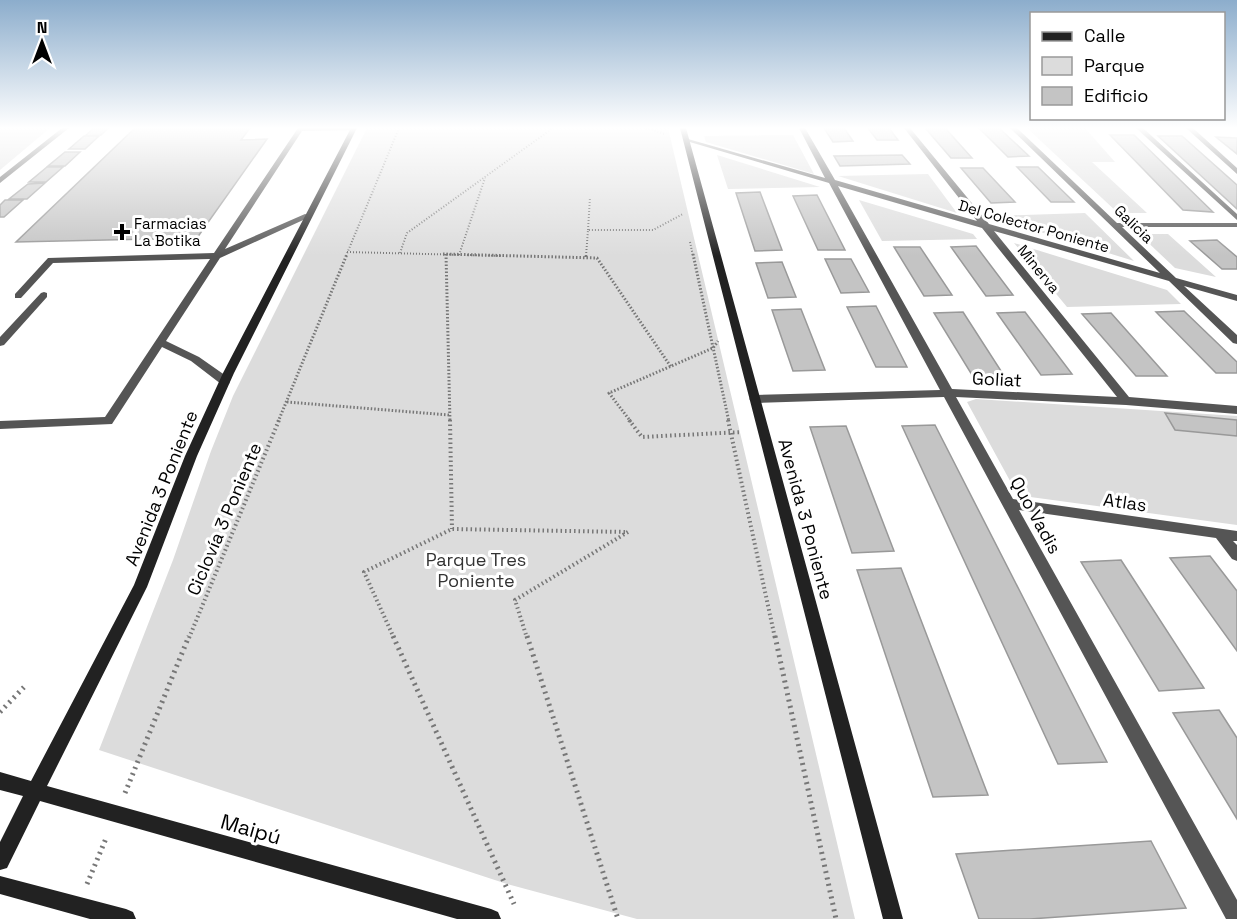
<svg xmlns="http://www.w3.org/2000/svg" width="1237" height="919" font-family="'Space Grotesk',sans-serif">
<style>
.green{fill:#dcdcdc}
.building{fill:#c4c4c4;stroke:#999;stroke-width:1.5}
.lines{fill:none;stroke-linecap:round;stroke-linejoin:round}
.path-far3{stroke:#777;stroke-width:2;stroke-dasharray:1 2;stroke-linecap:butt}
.path-far2{stroke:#777;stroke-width:3;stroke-dasharray:1.5 2;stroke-linecap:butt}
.path-far1{stroke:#777;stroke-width:4;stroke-dasharray:1.5 3;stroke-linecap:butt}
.path{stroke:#777;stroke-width:5;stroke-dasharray:2 4.5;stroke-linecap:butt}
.lane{fill:#555;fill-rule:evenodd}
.street{fill:#555;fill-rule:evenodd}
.secondary{fill:#222;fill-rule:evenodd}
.poi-dot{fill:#000;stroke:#fff;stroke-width:2}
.labels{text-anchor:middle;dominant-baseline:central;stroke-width:6;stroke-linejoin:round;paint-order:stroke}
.far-poi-label{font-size:15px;fill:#000;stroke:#fff;text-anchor:start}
.far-street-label{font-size:15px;fill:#000;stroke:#fff}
.street-label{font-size:18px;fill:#000;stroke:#fff}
.park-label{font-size:18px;fill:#333;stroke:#fff}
.near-street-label{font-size:21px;fill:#000;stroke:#fff}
</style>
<rect width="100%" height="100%" fill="#fff"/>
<path class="green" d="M0,128h50l-50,42z
M367,128h301l187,791h-218l-130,-35 -408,-134 74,-190 38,-109 22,-55z
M1027,128h58l30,34h-23l55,51h-29z
M793,135l21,39 -108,-32 -2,-6z
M717,155l103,32 -92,2z
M928,174l29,39 -119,-37z
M859,200l114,34 4,5 -95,2z
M1085,213l49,48 -145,-45z
M1139,234h29l48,43 -41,-9z
M1014,243l153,47 14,14 -114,3z
M976,399l261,17v109l-214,-29 -8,-6 -48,-88z"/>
<path class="building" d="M94,128h14l-7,7 -16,1z
M135,128h115l-9,12 26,-1 -70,99 -181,4z
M824,128h20l9,13 -20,1z
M868,128h21l9,12h-21z
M979,128h20l30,28 -21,1z
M926,129h20l26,29h-21z
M1110,135h24l79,77 -30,-2z
M84,136h15l-14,13h-16z
M1158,136h24l55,49v24z
M1216,137l21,1v16z
M65,152h15l-15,14h-17z
M902,155l8,9 -70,2 -6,-10z
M47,167h16l-17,15h-17z
M1017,167h21l36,35h-23z
M961,168h22l32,34 -24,1z
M45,183l-18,16h-18l19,-15z
M760,192l22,58 -27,1 -19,-58z
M817,195l28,55h-27l-25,-54z
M5,200h18l-19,17h-4v-12z
M1217,240l20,17v12h-15l-32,-28z
M976,246l37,49 -27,1 -35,-49z
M894,247h26l32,48 -28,1z
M825,259h26l18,33 -28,1z
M782,262l14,35 -28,1 -12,-35z
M876,306l31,61h-31l-29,-60z
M801,309l24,61 -32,1 -21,-61z
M1184,311l53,51v11h-21l-60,-61z
M963,312l40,62 -31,1 -38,-62z
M1025,312l47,62 -31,1 -44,-62z
M1111,313l56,63h-31l-54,-62z
M1165,413l72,7v16l-62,-6z
M935,425l172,337 -49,2 -156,-338z
M846,426l48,125 -42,2 -42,-126z
M1210,556l27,35v60l-67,-93z
M1121,560l83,128 -45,3 -78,-129z
M901,568l87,227 -55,2 -76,-227z
M1219,710l18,28v81l-64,-106z
M1151,841l35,67 -156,11h-51l-23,-65z"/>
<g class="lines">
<path class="path-far3" d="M646,128l19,6
M588,230l2,-33
M690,242l3,14
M347,252l159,4
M400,253l7,-20 146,-105
M459,255l26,-77
M346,256l53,-128
M586,256l2,-26h65l30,-16"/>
<path class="path-far2" d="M443,254l154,4 74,109
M446,254l4,168
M693,254l36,168
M586,257v-3
M287,402l162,13
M278,422l69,-168
M631,422l-22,-29 104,-45 5,-7"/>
<path class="path-far1" d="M450,420l2,109
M629,420l13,17 100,-5
M728,420l47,218
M189,638l90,-218
M394,638l-30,-66 88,-43 176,3 -113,68 12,38"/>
<path class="path" d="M393,636l121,268
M527,636l91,283
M775,636l61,283
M0,712l27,-28
M125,793l64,-157
M87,884l20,-48"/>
<path class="lane" d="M298,128h59l-3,2 -52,1 -77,118 80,-35 7,2 -92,42 -54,83 33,16 30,21 1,3 -1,3h-8l-30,-23 -29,-14 -50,77 -112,5v-8l105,-4 105,-158 -157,4 -32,35h-6v-4l33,-36 166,-5z
M1136,128h7l94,86v6z
M1186,128h7l44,40v6z
M44,292l3,1v4l-43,48 -4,1v-9l41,-44z"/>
<path class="street" d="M62,128h7l-69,55v-6z
M799,128h6l30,52 142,41 -73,-93h6l79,96 171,49 -150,-145h7l100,95h120v4h-115l54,51 61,17v6l-53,-15 53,49v9l-4,-1 -64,-62 -175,-50 135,166 108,9v8l-111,-9 -170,-8 57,102 224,32v10h-4l4,4v16l-5,-2 -16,-21 -197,-28 218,390v19h-11l-282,-522 -189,6 -6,-4 6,-4 185,-5 -111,-207 -146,-43 5,-1 137,39zM838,186l144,42 135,169 -165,-8z"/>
<path class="secondary" d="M351,128h6l-123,245 -37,83 -50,131 -100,199 444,123 7,3 3,7h-44l-417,-118 -33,67 -7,2v-28l23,-46 -23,-6v-18l31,9 103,-196 51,-129 38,-83z
M680,128h6l217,791h-20z
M0,876l126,33 7,3 3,7h-46l-90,-25z"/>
</g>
<linearGradient id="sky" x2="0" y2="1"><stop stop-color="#8cadcc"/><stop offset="0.5" stop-color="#fff"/><stop offset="1" stop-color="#fff" stop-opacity="0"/></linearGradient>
<rect width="1237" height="256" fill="url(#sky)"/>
<path class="poi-dot" d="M119 223h6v6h6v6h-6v6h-6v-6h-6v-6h6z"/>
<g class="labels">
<g class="far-poi-label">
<text x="134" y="223">Farmacias<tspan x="134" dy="17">La Botika</tspan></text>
</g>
<g class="far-street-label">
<text transform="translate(1134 224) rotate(44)">Galicia</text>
<text transform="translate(1034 226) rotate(16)">Del Colector Poniente</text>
<text transform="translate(1039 269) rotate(51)">Minerva</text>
</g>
<g class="street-label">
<text transform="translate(997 379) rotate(3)">Goliat</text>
<text transform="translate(161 488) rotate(-68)">Avenida 3 Poniente</text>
<text transform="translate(1125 502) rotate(8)">Atlas</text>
<text transform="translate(1036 515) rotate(61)">Quo Vadis</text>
<text transform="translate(224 519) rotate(-67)">Ciclovía 3 Poniente</text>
<text transform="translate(806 519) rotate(75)">Avenida 3 Poniente</text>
</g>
<g class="park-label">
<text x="476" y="559">Parque Tres<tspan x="476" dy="21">Poniente</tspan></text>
</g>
<g class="near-street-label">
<text transform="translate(251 829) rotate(16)">Maipú</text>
</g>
</g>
<rect x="1030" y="12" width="195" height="108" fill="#ffffff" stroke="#999999" stroke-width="1.5"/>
<rect x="1042" y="32" width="30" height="9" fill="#222222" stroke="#999999" stroke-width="1.5"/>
<text x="1084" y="42" font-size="18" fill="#000000">Calle</text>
<rect x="1042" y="57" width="30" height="18" fill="#dcdcdc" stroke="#999999" stroke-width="1.5"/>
<text x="1084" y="72" font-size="18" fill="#000000">Parque</text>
<rect x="1042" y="87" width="30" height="18" fill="#c4c4c4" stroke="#999999" stroke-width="1.5"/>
<text x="1084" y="102" font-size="18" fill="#000000">Edificio</text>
<g transform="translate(42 42)" stroke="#ffffff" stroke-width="4.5" paint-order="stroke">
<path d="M0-4.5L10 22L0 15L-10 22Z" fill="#000000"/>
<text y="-9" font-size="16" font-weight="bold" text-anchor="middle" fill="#000000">N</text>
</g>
</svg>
